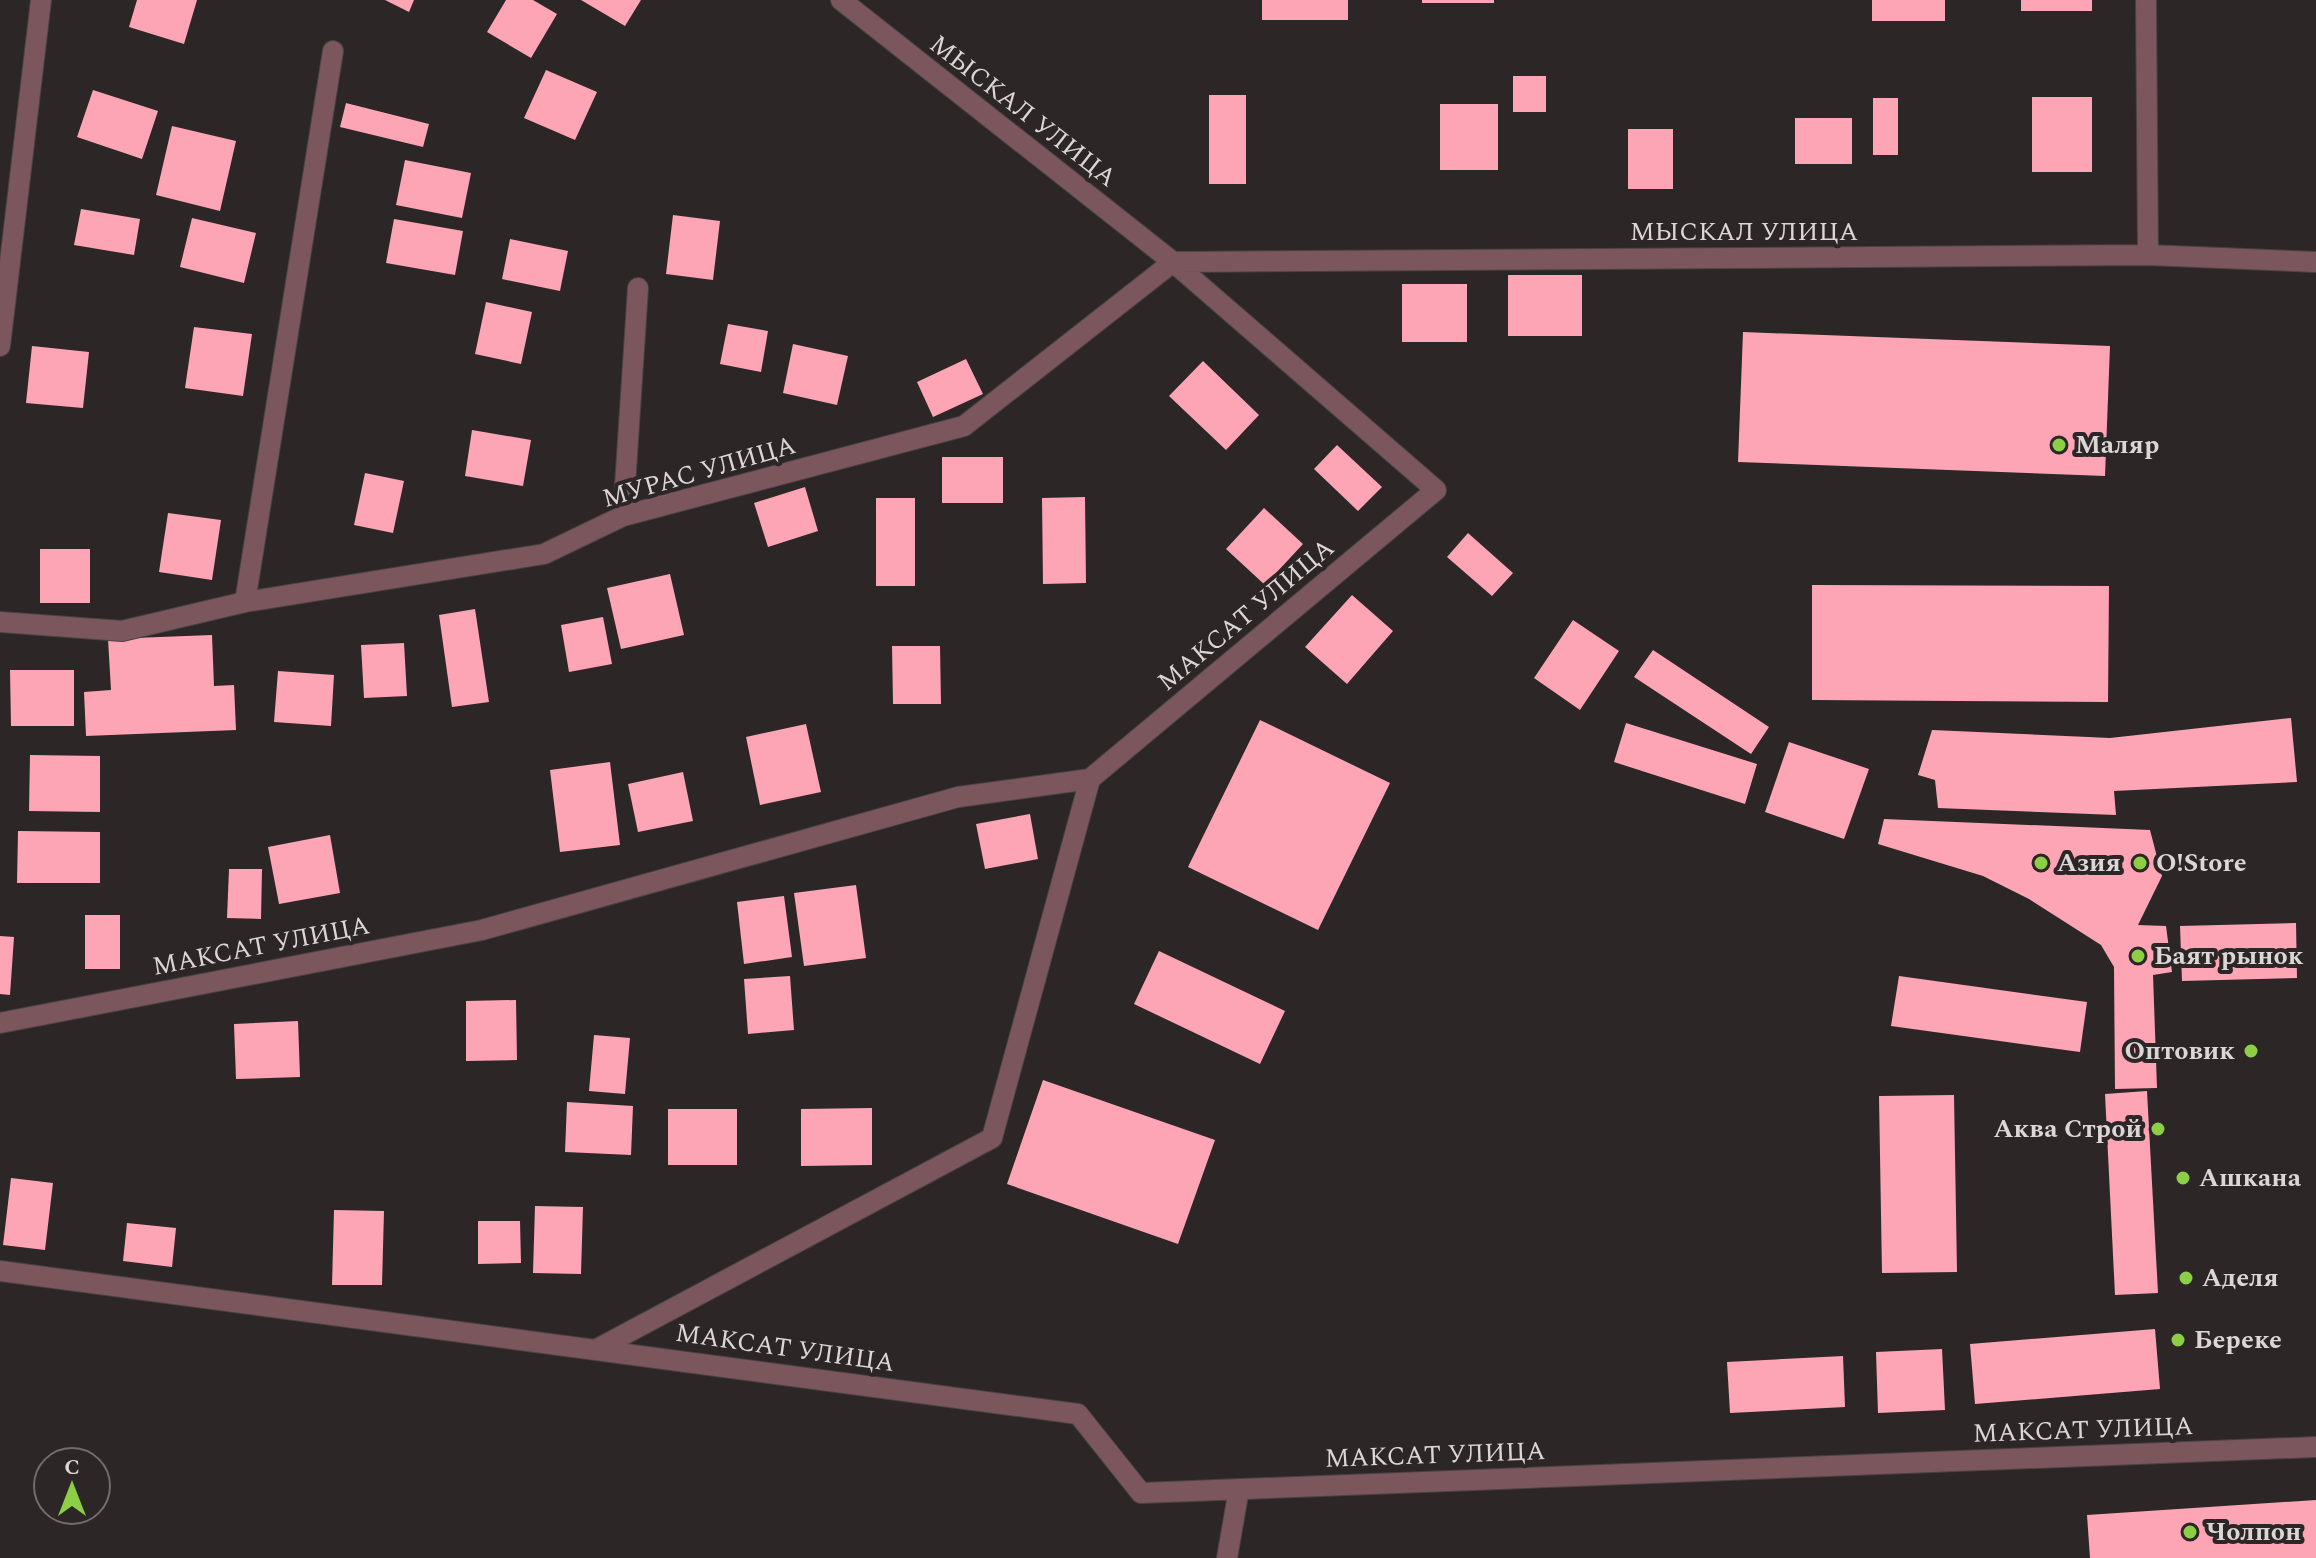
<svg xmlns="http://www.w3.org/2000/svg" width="2316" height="1558" font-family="Spectral,serif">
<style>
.building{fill:#fda5b5}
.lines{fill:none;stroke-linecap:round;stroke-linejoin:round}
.minor-casing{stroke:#494243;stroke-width:22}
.minor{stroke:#7b575d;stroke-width:20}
.poi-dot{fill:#8cce45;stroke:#2d2627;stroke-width:3}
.labels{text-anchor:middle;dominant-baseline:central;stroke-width:8;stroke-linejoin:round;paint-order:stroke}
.street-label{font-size:26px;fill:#dbd6d7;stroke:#2d2627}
.poi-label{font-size:26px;font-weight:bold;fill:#dbd6d7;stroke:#2d2627;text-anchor:start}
</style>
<rect width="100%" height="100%" fill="#2d2627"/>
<path class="building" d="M137,0h60l-13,44 -55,-17z
M385,0h29l-5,12z
M506,0h27l24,14 -26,44 -44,-26z
M581,0h60l-16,26z
M1262,0h86v20h-86z
M1422,0h72v3h-72z
M1872,0h73v21h-73z
M2021,0h71v11h-71z
M546,70l51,22 -22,48 -51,-22z
M1513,76h33v36h-33z
M93,90l65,21 -16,48 -65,-22z
M1209,95h37v89h-37z
M2032,97h60v75h-60z
M1873,98h25v57h-25z
M346,103l83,21 -6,23 -83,-20z
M1440,104h58v66h-58z
M1795,118h57v46h-57z
M172,126l64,15 -16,70 -64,-16z
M1628,129h45v60h-45z
M405,160l66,13 -9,45 -66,-13z
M81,209l59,10 -6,36 -60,-10z
M673,215l47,6 -7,59 -47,-6z
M192,218l64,15 -12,50 -64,-16z
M394,219l69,12 -8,44 -69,-12z
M510,239l58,12 -8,40 -58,-12z
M1508,275h74v61h-74z
M1402,284h65v58h-65z
M486,302l46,10 -11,52 -46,-10z
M728,324l40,7 -7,41 -41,-8z
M194,327l58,7 -9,62 -58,-8z
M1743,332l367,14 -5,130 -367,-14z
M793,344l55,12 -11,49 -54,-12z
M32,346l57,6 -6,56 -57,-5z
M966,359l17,35 -50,23 -16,-35z
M1203,361l56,54 -33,35 -57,-54z
M472,430l59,10 -8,46 -58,-10z
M1337,445l45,42 -24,24 -44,-42z
M942,457h61v46h-61z
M365,473l39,8 -11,52 -39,-8z
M805,487l13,44 -50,16 -14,-44z
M1085,497l1,86 -43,1 -1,-86z
M876,498h39v88h-39z
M1264,508l39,36 -38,41 -39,-36z
M168,513l53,7 -9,60 -53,-8z
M1468,533l45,40 -21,23 -45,-39z
M40,549h50v54h-50z
M670,574l14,61 -63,14 -14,-61z
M1812,585l297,1 -1,116 -296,-2z
M1352,595l41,36 -46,53 -42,-37z
M475,609l14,93 -37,5 -13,-92z
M603,617l9,47 -43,8 -8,-47z
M1573,620l46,31 -39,59 -46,-32z
M212,635l2,51 20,-1 2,45 -150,6 -2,-44 27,-2 -3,-51z
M404,643l3,53 -43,2 -3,-53z
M892,646h48l1,58h-48z
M1653,650l116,77 -18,27 -117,-77z
M10,670h64v56h-63z
M278,671l56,4 -3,51 -57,-4z
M2291,718l6,64 -183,9 2,24 -178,-7 -3,-28 -17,-5 14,-45 178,8z
M1260,720l130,63 -72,147 -130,-63z
M1626,723l131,41 -12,40 -131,-42z
M806,724l15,68 -61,13 -14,-68z
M1789,742l80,27 -25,70 -79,-27z
M30,755l70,1v56l-71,-1z
M610,762l10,83 -60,7 -10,-82z
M683,772l10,49 -55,11 -10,-48z
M1030,814l8,45 -53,10 -9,-45z
M1884,819l266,11 12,46 -24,49 28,1 6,46 -19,3 4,113 -42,1 -1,-122 -13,-22 -72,-46 -46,-23 -105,-32z
M18,831l82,1v51h-83z
M330,835l10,58 -61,11 -11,-57z
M229,869h33l-1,50 -34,-1z
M856,885l10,73 -62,8 -10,-73z
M784,896l8,61 -48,7 -7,-62z
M85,915h35v54h-35z
M2296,923l1,55 -115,3 -2,-55z
M0,936l14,1 -4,58 -10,-1z
M1159,951l126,60 -25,53 -126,-60z
M790,976l4,54 -46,4 -4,-55z
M1899,976l188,26 -7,50 -189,-26z
M516,1000l1,60 -51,1v-60z
M298,1021l2,56 -64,2 -2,-55z
M594,1035l36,3 -5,56 -36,-3z
M1043,1080l172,60 -37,104 -171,-60z
M2147,1091l11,202 -43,2 -10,-201z
M1954,1095l3,177 -75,1 -3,-177z
M567,1102l66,4 -2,49 -66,-3z
M872,1108v57l-71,1v-57z
M668,1109h69v56h-69z
M11,1178l42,5 -8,67 -42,-5z
M535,1206l48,1 -2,67 -48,-1z
M334,1210l50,1 -2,74h-50z
M478,1221h42l1,42 -43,1z
M127,1223l49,5 -4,39 -49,-6z
M2155,1329l5,60 -185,15 -5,-60z
M1942,1349l3,61 -67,3 -2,-61z
M1843,1356l2,51 -115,6 -3,-51z
M2316,1500v58h-226l-3,-43z"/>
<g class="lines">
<g class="minor-casing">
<path id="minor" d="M2146,0l2,255
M0,346l41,-346
M623,516l15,-228
M245,602l88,-551
M0,622l122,9 123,-29 299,-48 79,-38 341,-90 209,-164 975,-7 168,7
M0,1023l482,-93 476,-133 132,-18
M0,1271l1078,143 63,79 1175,-46
M599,1348l393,-210 98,-359 346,-289 -263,-228 -332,-262
M1227,1558l12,-69"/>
</g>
<use href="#minor" class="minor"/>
</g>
<g class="poi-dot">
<circle cx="2059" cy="445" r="8"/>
<circle cx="2041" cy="863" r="8"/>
<circle cx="2140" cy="863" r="8"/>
<circle cx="2138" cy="956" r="8"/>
<circle cx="2251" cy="1051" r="8"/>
<circle cx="2158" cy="1129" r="8"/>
<circle cx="2183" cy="1178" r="8"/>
<circle cx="2186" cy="1278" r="8"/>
<circle cx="2178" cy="1340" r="8"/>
<circle cx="2190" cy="1532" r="8"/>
</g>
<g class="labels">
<g class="street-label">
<text transform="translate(1023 111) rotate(38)">МЫСКАЛ УЛИЦА</text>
<text x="1744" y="232">МЫСКАЛ УЛИЦА</text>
<text transform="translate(699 472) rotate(-16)">МУРАС УЛИЦА</text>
<text transform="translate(1246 615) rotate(-40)">МАКСАТ УЛИЦА</text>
<text transform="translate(261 946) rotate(-11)">МАКСАТ УЛИЦА</text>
<text transform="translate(785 1348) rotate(8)">МАКСАТ УЛИЦА</text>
<text transform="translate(2083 1430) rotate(-2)">МАКСАТ УЛИЦА</text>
<text transform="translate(1435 1455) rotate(-2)">МАКСАТ УЛИЦА</text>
</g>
<g class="poi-label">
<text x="2075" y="445">Маляр</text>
<text x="2057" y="863">Азия</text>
<text x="2156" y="863">O!Store</text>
<text x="2154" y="956">Баят рынок</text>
<text x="2235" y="1051" text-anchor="end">Оптовик</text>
<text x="2142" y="1129" text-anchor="end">Аква Строй</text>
<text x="2199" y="1178">Ашкана</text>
<text x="2202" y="1278">Аделя</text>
<text x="2194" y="1340">Береке</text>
<text x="2206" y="1532">Чолпон</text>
</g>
</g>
<g transform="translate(72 1486)"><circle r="38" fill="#2d2627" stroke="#736c6d" stroke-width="2"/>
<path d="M0-6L14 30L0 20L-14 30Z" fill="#8cce45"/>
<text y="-12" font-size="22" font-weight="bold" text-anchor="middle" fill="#dbd6d7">С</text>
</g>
</svg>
